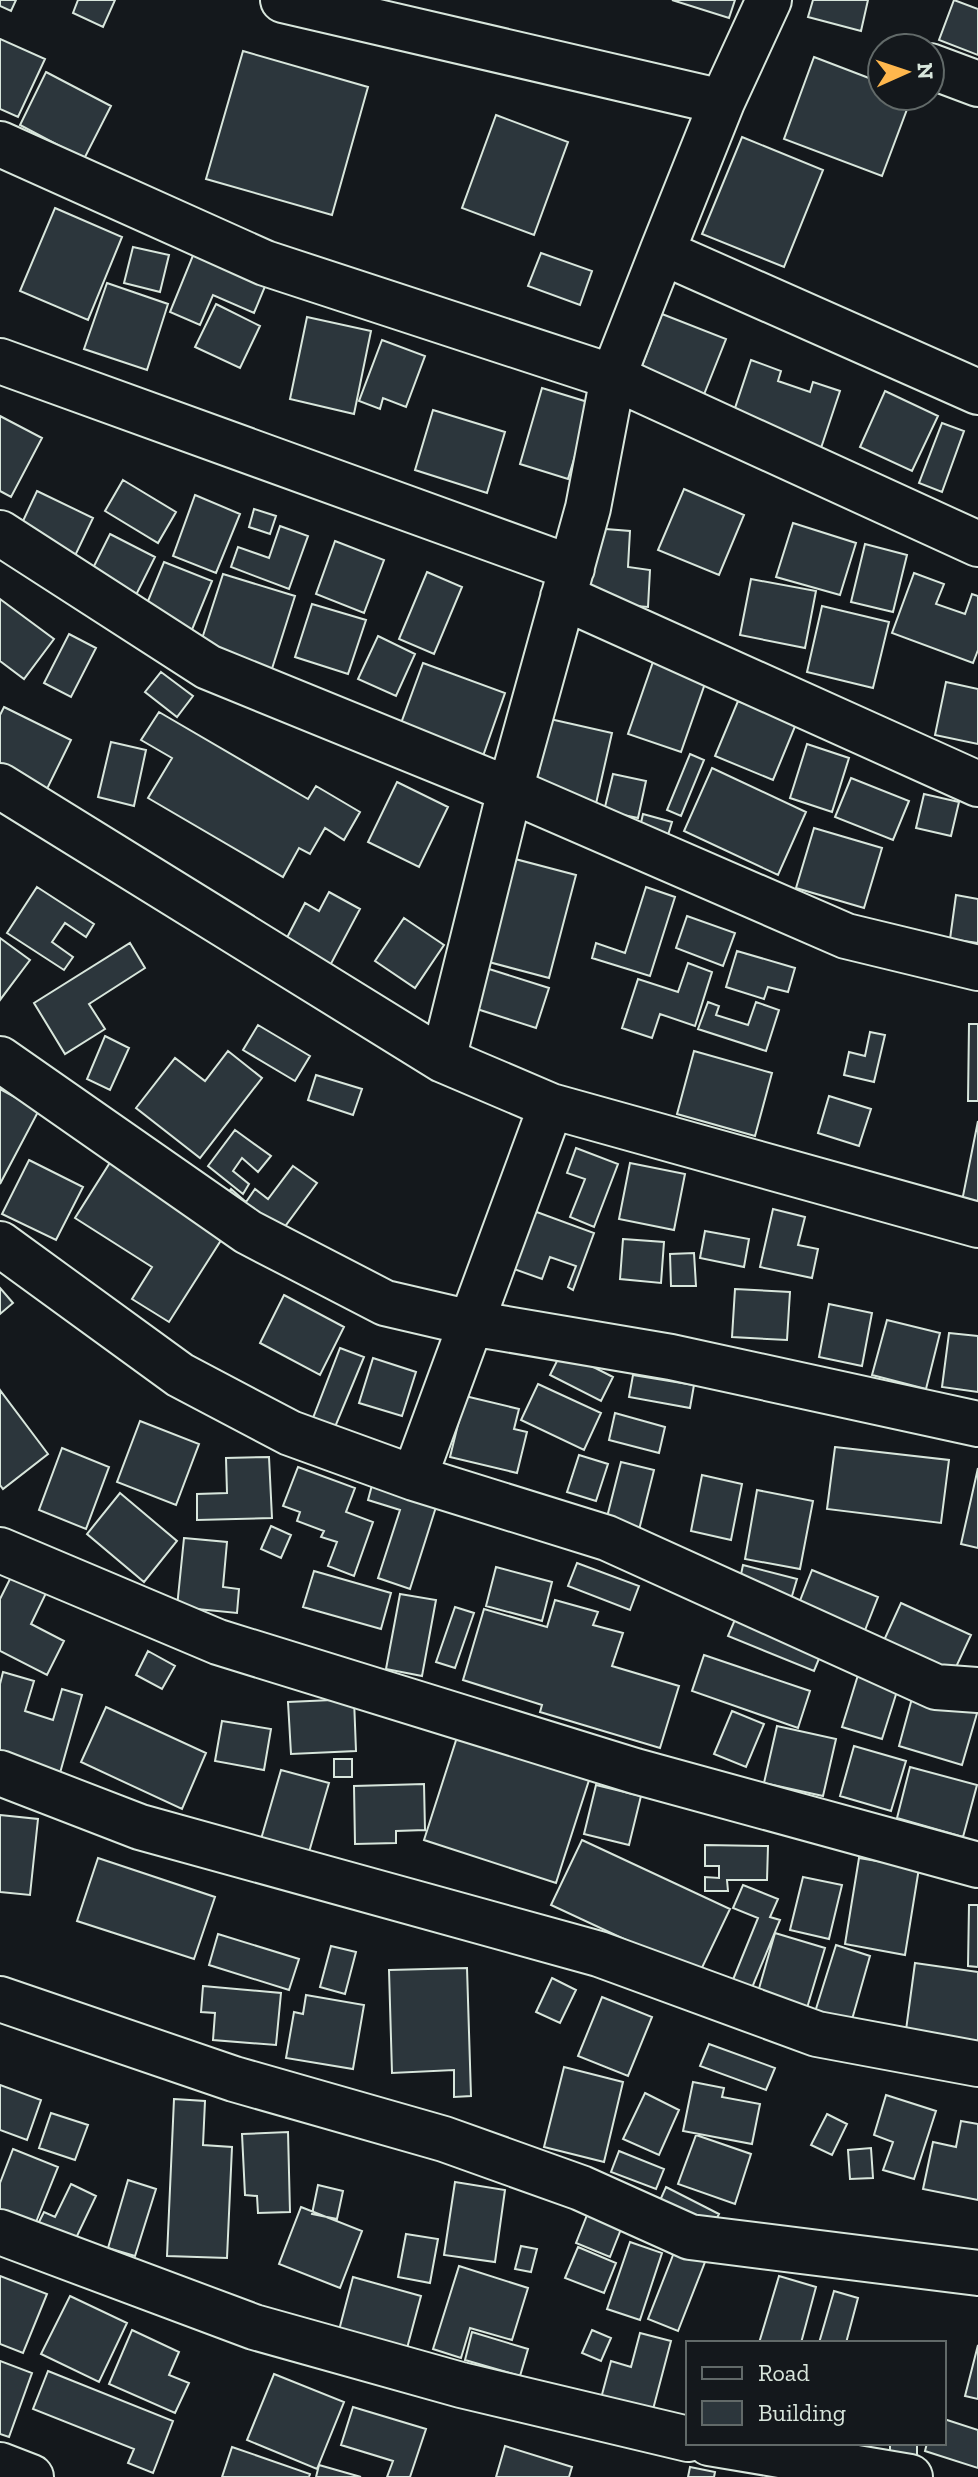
<svg xmlns="http://www.w3.org/2000/svg" width="978" height="2477" font-family="'Zilla Slab',serif">
<style>
.building{fill:#2c363c;stroke:#d8e6dc;stroke-width:2}
.lines{fill:none;stroke-linecap:round;stroke-linejoin:round}
.minor-casing{stroke:#d8e6dc;stroke-width:48}
.minor{stroke:#14181c;stroke-width:44}
</style>
<rect width="100%" height="100%" fill="#14181c"/>
<path class="building" d="M0,0h16l-5,11 -11,-5z
M78,0h37l-12,27 -30,-14z
M672,0h63l-6,18z
M813,0h55l-7,31 -53,-14z
M954,0l24,9v46l-39,-15z
M0,39l45,20 -27,58 -18,-8z
M243,51l125,36 -36,128 -126,-36z
M814,57l68,26v13h30l-30,80 -98,-37z
M46,72l65,34 -27,53 -64,-34z
M496,115l72,27 -34,93 -72,-27z
M742,137l81,33 -39,97 -82,-33z
M55,208l67,29 -34,83 -68,-29z
M133,247l36,8 -9,37 -36,-9z
M194,253l72,31 -12,29 -41,-18 -13,30 -30,-13z
M541,253l51,18 -12,34 -52,-19z
M107,283l61,21 -21,66 -63,-21z
M216,304l44,22 -20,42 -45,-21z
M662,314l64,25 -27,68 -63,-26z
M307,317l64,14 -17,83 -64,-15z
M382,340l43,16 -19,51 -23,-9 -3,11 -21,-8z
M751,360l30,11 -3,10 32,11 3,-10 27,9 -19,57 -89,-31z
M542,388l49,15 -23,76 -48,-15z
M885,391l53,25 -26,55 -52,-24z
M433,410l72,22 -18,61 -72,-23z
M0,416l42,22 -31,59 -11,-6z
M942,423l22,8 -22,61 -23,-9z
M123,480l53,32 -18,31 -53,-32z
M684,489l60,26 -25,60 -61,-25z
M37,491l56,27 -21,44 -56,-26z
M195,495l45,19 -24,59 -43,-17z
M254,509l22,7 -6,18 -21,-7z
M793,523l63,20 -16,52 -64,-18z
M280,526l28,10 -19,53 -58,-22 7,-20 31,11z
M593,528l37,3 -2,36 22,3 -2,37 -61,-5z
M110,534l45,23 -22,44 -45,-23z
M335,541l49,19 -20,53 -48,-19z
M865,544l42,11 -14,57 -42,-10z
M164,562l48,19 -23,56 -48,-19z
M427,572l35,15 -28,67 -35,-15z
M914,573l30,11 -8,20 29,10 7,-20 6,2v54l-5,13 -81,-30z
M223,574l72,22 -25,79 -72,-24z
M751,579l65,12 -11,57 -65,-13z
M0,599l54,40 -30,40 -24,-18z
M312,604l54,16 -18,54 -53,-17z
M822,606l67,16 -16,66 -66,-16z
M69,634l27,14 -25,49 -27,-14z
M378,636l37,18 -19,42 -38,-17z
M655,656l53,19 -27,77 -53,-18z
M423,663l82,30 -22,63 -83,-30z
M161,672l32,24 -16,21 -32,-25z
M946,682l32,7v55l-43,-9z
M738,701l58,23 -23,56 -58,-24z
M4,707l67,33 -27,55 -44,-21v-59z
M159,712l149,87 8,-13 44,26 -16,28 -19,-12 -15,26 -11,-6 -16,29 -135,-79 24,-40 -31,-18z
M550,719l62,14 -17,75 -61,-14z
M111,742l35,8 -12,56 -36,-9z
M807,744l42,14 -17,54 -42,-14z
M690,754l14,6 -23,56 -14,-6z
M712,768l94,44 -28,63 -94,-44z
M613,774l33,7 -8,37 -34,-7z
M851,778l58,23 -16,39 -58,-23z
M397,782l51,25 -29,60 -51,-25z
M924,794l35,8 -8,34 -35,-8z
M643,814l29,8 -8,26 -27,-8z
M814,828l68,20 -18,60 -68,-20z
M496,854l80,21 -27,103 -79,-21z
M37,887l57,37 -8,13 -21,-14 -13,19 21,15 -9,13 -57,-37z
M646,887l29,10 -25,79 -58,-18 4,-15 29,10z
M329,892l31,17 -35,66 -45,-24 25,-48 14,8z
M956,895l22,4v44l-28,-4z
M687,916l48,17 -12,33 -47,-18z
M404,918l40,27 -29,43 -40,-27z
M0,938l30,22 -30,40z
M130,943l15,25 -56,36 16,25 -40,25 -31,-51z
M737,951l58,17 -7,24 -20,-5 -4,12 -38,-12z
M688,963l24,9 -17,54 -35,-12 -8,24 -30,-10 16,-49 40,13z
M489,969l60,19 -13,40 -59,-19z
M708,1002l11,4 -3,9 32,10 8,-23 23,8 -13,41 -68,-22z
M969,1024h9v77h-10z
M258,1025l52,31 -15,25 -52,-31z
M870,1032l15,3 -11,47 -30,-7 5,-23 16,4z
M105,1036l24,12 -19,42 -23,-11z
M228,1051l34,27 -62,80 -64,-50 39,-50 30,23z
M694,1051l78,22 -17,63 -78,-22z
M316,1075l46,14 -9,26 -45,-15z
M0,1089l39,21 -39,74z
M829,1096l42,13 -12,37 -41,-13z
M978,1121v84l-16,-4z
M235,1130l36,26 -13,16 -16,-14 -9,13 16,13 -6,10 -35,-28z
M576,1148l42,16 -24,63 -24,-10 15,-38 -18,-6z
M29,1160l54,27 -27,53 -54,-26z
M111,1161l114,73 -56,88 -37,-23 20,-32 -77,-49z
M630,1163l55,11 -11,56 -55,-11z
M293,1166l24,17 -42,57 -53,-39 9,-12 15,13 9,-13 13,10z
M773,1209l32,8 -7,28 20,4 -6,29 -52,-11z
M534,1211l60,22 -21,57 -5,-3 8,-21 -26,-9 -8,22 -28,-10z
M705,1231l44,8 -5,28 -44,-9z
M623,1239l41,3 -3,41 -41,-4z
M694,1253l2,33h-25l-1,-32z
M0,1288l13,15 -13,11z
M735,1289l55,3 -3,48 -55,-3z
M284,1295l60,32 -24,48 -60,-32z
M829,1304l43,9 -10,53 -43,-9z
M887,1320l53,13 -14,56 -54,-14z
M949,1333l29,3v56l-36,-5z
M340,1348l24,9 -29,70 -22,-9z
M562,1351l51,26 -12,24 -51,-26z
M373,1358l43,14 -14,44 -43,-13z
M633,1375l61,10 -4,23 -61,-11z
M538,1384l63,29 -17,37 -63,-30z
M0,1390l48,64 -45,35 -3,-4z
M465,1396l54,13 -5,20 13,3 -10,41 -67,-16z
M615,1413l50,14 -6,26 -50,-13z
M140,1421l59,23 -23,61 -59,-23z
M835,1447l114,13 -8,63 -114,-14z
M62,1448l47,19 -23,62 -47,-19z
M579,1455l29,9 -12,37 -29,-9z
M269,1457l3,61 -75,2v-26l30,-1 -1,-35z
M621,1462l33,8 -15,60 -33,-9z
M298,1467l57,21 -9,24 27,10 -19,54 -26,-10 9,-24 -16,-5 3,-6 -27,-10 3,-9 -17,-6z
M978,1468v80l-17,-4z
M702,1475l40,9 -11,56 -40,-9z
M372,1485l64,22 -26,82 -32,-11 22,-68 -32,-10z
M757,1490l56,11 -13,68 -55,-10z
M120,1493l57,48 -33,41 -57,-48z
M271,1526l20,9 -10,23 -20,-9z
M184,1538l43,4 -4,45 16,2 -2,24 -60,-6z
M577,1563l62,23 -9,24 -62,-24z
M743,1565l54,14 -8,27 -52,-13z
M496,1567l56,15 -10,39 -56,-15z
M15,1569l34,18 -18,37 33,17 -17,34 -47,-24v-52z
M812,1570l66,27 -18,46 -66,-27z
M314,1571l77,22 -10,36 -78,-22z
M400,1594l36,6 -14,76 -36,-7z
M555,1600l43,12 -5,13 30,8 -11,33 67,20 -19,62 -120,-36 2,-7 -79,-25 21,-71 63,18z
M901,1603l70,32 -22,47 -69,-33z
M455,1607l19,6 -19,55 -19,-6z
M739,1610l86,34 -11,27 -86,-35z
M148,1651l27,15 -13,23 -26,-14z
M704,1655l106,36 -12,37 -106,-37z
M3,1672l31,9 -9,30 28,9 9,-31 20,6 -22,78 -60,-17v-72z
M858,1675l40,13 -16,51 -40,-12z
M914,1691l64,19 -16,55 -63,-19z
M354,1699l2,52 -65,3 -3,-52z
M106,1707l100,46 -24,56 -101,-47z
M732,1711l32,13 -18,43 -32,-13z
M222,1721l49,8 -7,41 -49,-9z
M777,1726l59,13 -13,57 -59,-13z
M459,1731l132,43 -35,109 -132,-43z
M854,1746l52,15 -15,50 -51,-15z
M334,1759h18v18h-18z
M910,1767l67,18 -14,52 -66,-19z
M281,1770l48,13 -22,76 -48,-13z
M424,1784l1,46 -29,1v12l-41,1 -1,-58z
M596,1785l45,11 -12,49 -45,-11z
M0,1815l38,4 -8,76 -30,-3z
M582,1840l148,69 -31,65 -148,-69z
M705,1845l63,1 -1,34h-40l1,11h-23v-14l14,1v-12h-14z
M98,1858l117,39 -21,62 -117,-38z
M859,1858l60,10 -14,87 -60,-11z
M803,1877l39,8 -13,54 -39,-9z
M743,1885l35,14 -8,18 10,3 -31,75 -19,-8 28,-69 -25,-10z
M969,1905h9v62l-10,-1z
M775,1933l50,15 -18,60 -49,-16z
M218,1934l81,25 -10,31 -80,-25z
M836,1945l34,11 -19,67 -36,-11z
M331,1946l25,6 -11,42 -25,-7z
M915,1963l63,9v84l-74,-11z
M467,1968l4,128 -17,1v-27l-62,3 -3,-103z
M552,1978l24,12 -16,33 -24,-11z
M203,1986l78,7 -5,52 -63,-5 2,-27 -14,-1z
M306,1995l58,10 -11,64 -67,-11 8,-46 9,2z
M602,1997l50,20 -24,59 -50,-20z
M709,2044l66,24 -9,22 -66,-24z
M564,2067l59,15 -19,80 -60,-15z
M693,2082l31,6 -2,9 38,7 -8,40 -69,-13z
M0,2085l41,15 -14,40 -27,-10z
M645,2093l34,17 -20,45 -36,-16z
M886,2095l50,16 -22,68 -31,-9 10,-28 -19,-7z
M174,2099l31,2 -2,44 29,2 -5,111 -60,-2z
M51,2113l37,12 -13,35 -36,-12z
M827,2114l20,10 -15,31 -21,-10z
M961,2121l17,3v76l-55,-11 10,-47 23,5z
M288,2132l2,80 -32,1 -1,-17 -12,-1 -3,-61z
M696,2135l55,19 -16,50 -57,-20z
M871,2148l2,30 -23,1 -2,-29z
M13,2149l45,18 -24,60 -34,-14v-30z
M619,2151l45,18 -8,20 -45,-17z
M128,2180l28,9 -21,67 -27,-8z
M455,2182l50,8 -10,72 -51,-7z
M71,2184l25,12 -28,59 -37,-17 13,-26 11,5z
M318,2185l25,6 -6,28 -25,-5z
M666,2187l53,27 -10,19 -52,-26z
M301,2207l61,24 -22,57 -61,-24z
M589,2210l34,14 -13,33 -34,-14z
M406,2234l32,5 -8,44 -32,-6z
M630,2242l32,11 -22,67 -33,-11z
M521,2246l16,3 -6,23 -16,-3z
M578,2247l38,16 -12,30 -39,-15z
M675,2250l30,12 -27,69 -30,-12z
M459,2266l69,22 -16,52 -42,-12 -9,30 -28,-9z
M0,2276l47,18 -24,59 -23,-9z
M779,2276l37,11 -15,56h-42z
M353,2277l68,19 -15,56 -68,-18z
M834,2291l24,7 -12,45h-27z
M70,2296l57,27 -28,59 -58,-28z
M132,2330l47,22 -10,23 20,8 -14,30 -66,-29z
M592,2330l19,8 -10,23 -19,-8z
M472,2332l56,17 -8,27 -55,-16z
M640,2333l31,8 -20,76 -51,-15 11,-41 20,6z
M978,2345v54l-13,-3z
M0,2361l32,12 -23,64 -9,-3z
M48,2371l125,50 -20,52 -25,-10 6,-14 -101,-40z
M274,2374l70,28 -27,67 -70,-29z
M353,2407l73,22 -16,48h-23l6,-16 -52,-16z
M944,2419l34,11v38l-53,-17 2,-8h17z
M890,2443h27v20l-27,-1z
M505,2446l67,21 -3,10h-73z
M232,2447l78,27 -1,3h-87z
M319,2465l42,12h-45z
M690,2467l25,5 -1,5h-26z"/>
<g class="lines">
<g class="minor-casing">
<path id="minor" d="M283,0l439,102 -60,150
M930,66l48,18
M722,102l47,-102
M0,144l265,119 348,114 365,167
M0,361l572,207
M0,533l208,134 302,123 336,146 132,32
M563,597l415,187
M0,786l443,274 108,46 427,119
M0,1059l248,173 137,71 86,20 200,34 307,67
M443,1060l67,-270 78,-282 25,-131 49,-125 316,140
M0,1244l180,131 110,58 124,45 193,60 329,149 42,3
M414,1478l137,-372
M0,1550l218,92 417,129 343,94
M0,1773l140,54 459,127 218,80 161,30
M0,1999l234,80 210,60 137,49 109,49 288,36
M0,2232l254,95 207,58 227,54
M709,2443l201,34
M0,2465l31,12"/>
</g>
<use href="#minor" class="minor"/>
</g>
<rect x="686" y="2341" width="260" height="104" fill="#14181c" stroke="#626a69" stroke-width="2"/>
<rect x="702" y="2367" width="40" height="12" fill="#14181c" stroke="#626a69" stroke-width="2"/>
<text x="758" y="2381" font-size="24" fill="#d8e6dc">Road</text>
<rect x="702" y="2401" width="40" height="24" fill="#2c363c" stroke="#626a69" stroke-width="2"/>
<text x="758" y="2421" font-size="24" fill="#d8e6dc">Building</text>
<g transform="translate(906 72) rotate(87)"><circle r="38" fill="#14181c" stroke="#626a69" stroke-width="2"/>
<path d="M0-6L14 30L0 20L-14 30Z" fill="#ffb74d"/>
<text y="-12" font-size="22" font-weight="bold" text-anchor="middle" fill="#d8e6dc">N</text>
</g>
</svg>
